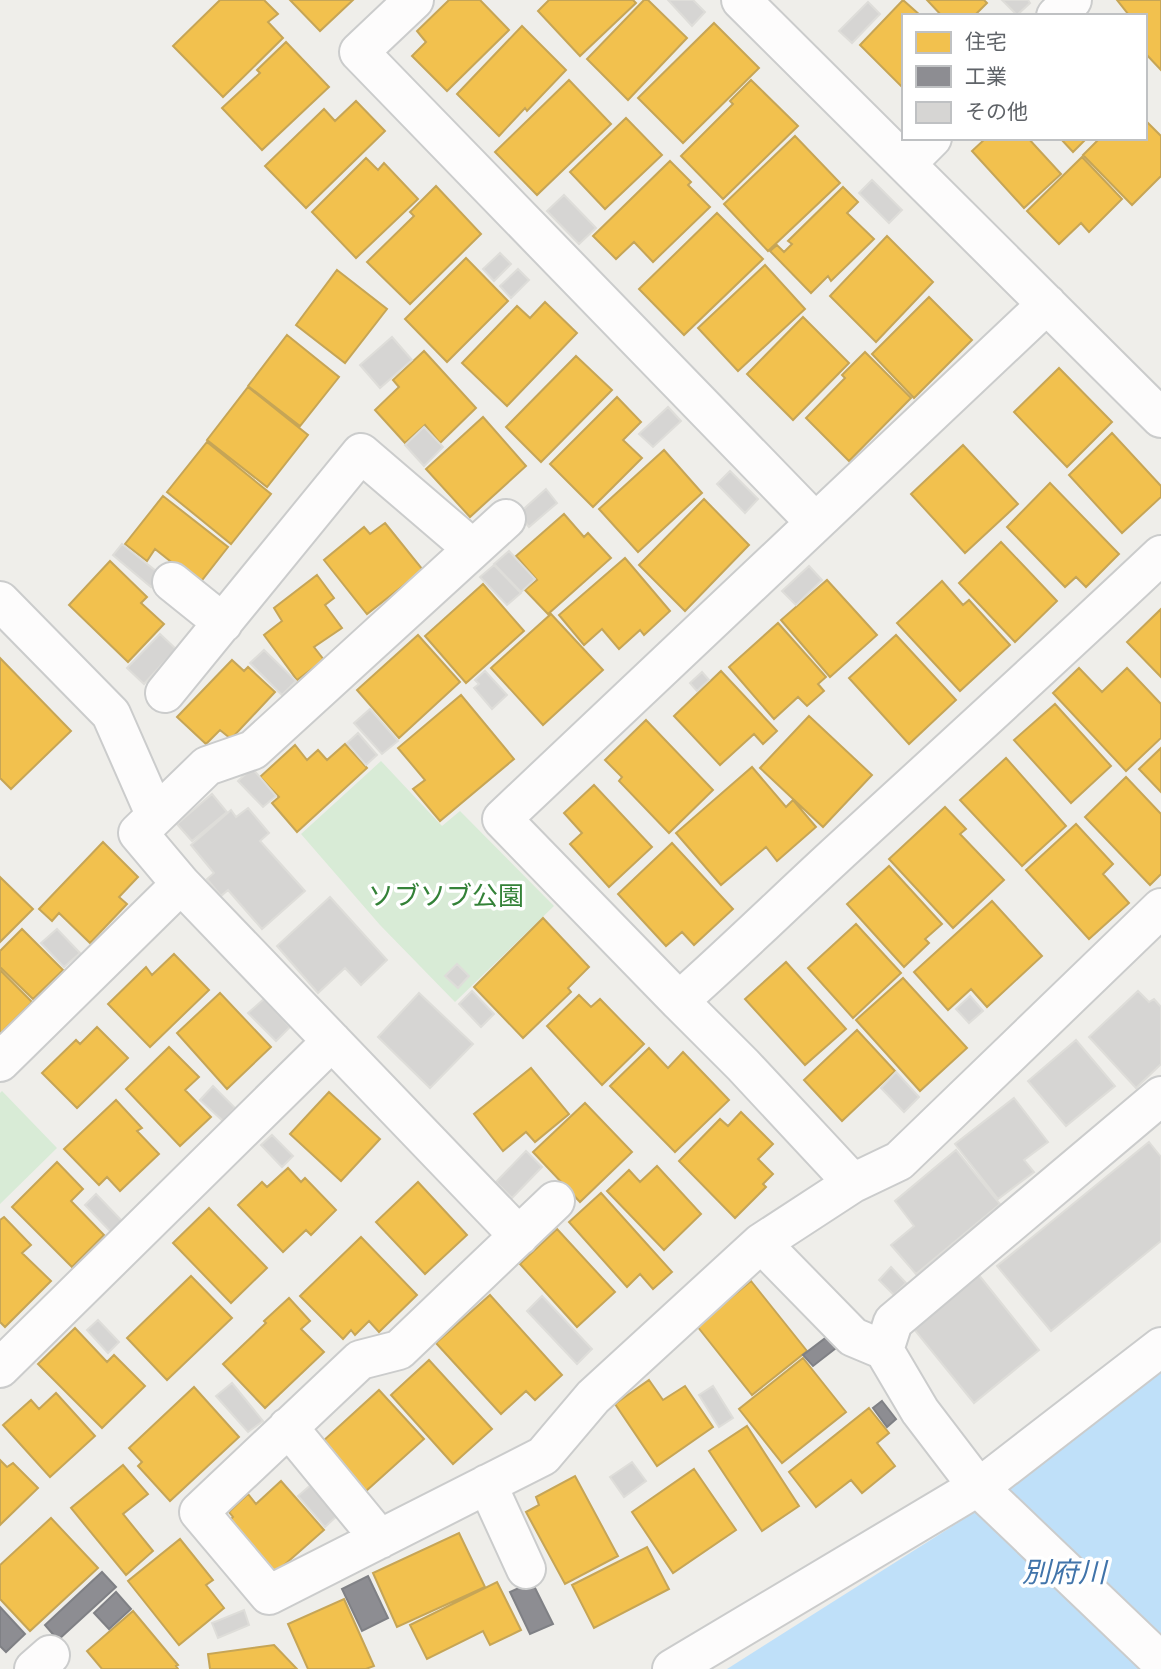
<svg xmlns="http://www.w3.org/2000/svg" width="1161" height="1669" font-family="Commissioner,'Noto Sans JP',sans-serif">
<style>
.green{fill:#d8ebd6}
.water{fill:#bfe0f9}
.homes{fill:#f2c14e;stroke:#c6a556;stroke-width:2}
.industry{fill:#8d8d92;stroke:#7f8085;stroke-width:2}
.building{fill:#d6d5d3;stroke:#deddd9;stroke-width:2}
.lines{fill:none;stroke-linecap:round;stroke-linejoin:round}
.street-casing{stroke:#cbcccc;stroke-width:42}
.street{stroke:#fdfcfc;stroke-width:38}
.labels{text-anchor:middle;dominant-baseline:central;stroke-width:7;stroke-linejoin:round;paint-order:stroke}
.park-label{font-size:26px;fill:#348238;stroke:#fff}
.water-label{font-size:28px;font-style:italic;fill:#4174aa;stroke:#fff}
</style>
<rect width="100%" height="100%" fill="#efeeea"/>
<path class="green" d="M381,761l61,65 18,-15 94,95 -99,96 -75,-77 -79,-91z
M2,1091l55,57 -57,56v-111z"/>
<path class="water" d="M1161,1369v285l-23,15h-411l273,-173z"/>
<path class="homes" d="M220,0h44l14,14 -10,8 15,16 -60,59 -50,-51z
M290,0h63l-33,31z
M449,0h31l29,30 -62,61 -35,-35 14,-14 -9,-11z
M549,0h84l3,3 -56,53 -42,-45z
M644,0h4l39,38 -59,62 -41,-41z
M903,0l18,16h-17l-2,71 -42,-42z
M927,0h57l3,3 -13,13h-32z
M1117,0h44v70l-16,-17v-37h-19l2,-2z
M714,23l45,45 -76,75 -45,-45z
M522,26l44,44 -39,41 -2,-3 -26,28 -42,-42z
M286,42l43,45 -67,63 -40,-42 38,-35 -3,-3z
M569,80l42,44 -74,71 -42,-43z
M751,80l47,46 -75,73 -42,-43 52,-52 -3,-3z
M356,101l29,30 -79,77 -41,-42 59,-57 11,12z
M626,118l36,37 -57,54 -35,-37z
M1145,120l16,16v40l-29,29 -49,-50 17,-17h45z
M795,136l45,47 -72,68 -44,-47z
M986,138h42l33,36 -37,34 -52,-57z
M1060,138h27l-14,14z
M1082,157l40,42 -33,33 -8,-9 -22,21 -32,-33z
M366,158l12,12 6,-7 34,36 -62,59 -44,-46z
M670,161l21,21 -3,3 22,22 -57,55 -19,-20 -18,17 -23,-23z
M436,186l45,48 -71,70 -43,-42 47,-46 -4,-4z
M843,187l15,15 -11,11 27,26 -43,42 -3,-5 -17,17 -41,-42 7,-6 7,7 8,-8 -4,-3z
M717,213l46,46 -79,76 -45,-46z
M887,236l46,46 -57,60 -46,-46z
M466,258l42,43 -61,61 -42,-43z
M765,265l40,44 -67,62 -40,-43z
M337,270l50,39 -42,54 -49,-38z
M929,297l43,43 -58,58 -42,-44z
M545,302l32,31 -70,73 -45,-43 55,-57 13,12z
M803,317l46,46 -56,57 -46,-46z
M287,335l52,42 -39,49 -52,-40z
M424,351l52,57 -36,35 -15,-18 -20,18 -30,-33 24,-23 -6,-7z
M865,352l46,46 -62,63 -43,-43 39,-40 -3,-3z
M576,356l36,34 -71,72 -35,-35z
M1059,368l53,54 -45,45 -53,-55z
M248,387l60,48 -41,52 -60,-47z
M617,397l24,25 -18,18 19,18 -49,49 -43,-43z
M483,417l43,49 -56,51 -44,-48z
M1112,433l49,53v11l-39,36 -53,-58z
M207,442l64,52 -40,50 -64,-52z
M963,445l55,59 -53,49 -54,-59z
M664,450l38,43 -64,59 -39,-43z
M1050,483l69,71 -33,33 -10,-10 -11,10 -58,-60z
M163,496l65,51 -29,37 -44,-35 -8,12 -22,-17z
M704,499l45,46 -64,66 -46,-46z
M564,514l20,23 4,-4 23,25 -63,56 -23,-24 12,-10 -21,-24z
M385,523l38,47 -56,44 -43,-54 40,-33 6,7z
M1001,542l56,59 -42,41 -56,-59z
M625,558l45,53 -26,24 -4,-5 -21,19 -17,-20 -18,16 -25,-30z
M110,561l37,36 -6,6 23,21 -36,38 -59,-57z
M317,575l17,23 -9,7 17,23 -28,19 10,13 -27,20 -33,-45 18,-14 -8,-13z
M827,580l50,55 -47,42 -49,-57z
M942,581l21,24 6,-5 41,45 -50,46 -63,-68z
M483,584l41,47 -58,52 -41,-47z
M1161,609v68l-34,-35z
M551,614l52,56 -60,55 -52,-57z
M778,623l48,54 -8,7 6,7 -17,15 -9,-9 -24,22 -45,-52z
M418,635l42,47 -61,56 -42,-48z
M896,635l60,65 -47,44 -60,-66z
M0,658l71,73 -60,58 -11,-11z
M232,660l12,11 4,-4 27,25 -44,47 -11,-9 -14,14 -29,-27z
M1079,668l23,24 25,-24 34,36v34l-35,33 -73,-78z
M721,671l56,60 -14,13 -9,-10 -34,31 -46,-49z
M461,695l53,64 -74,62 -27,-32 12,-9 -27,-32z
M1055,704l56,62 -40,37 -57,-63z
M809,716l63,59 -49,52 -63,-59z
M646,720l67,70 -44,43 -50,-52 3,-4 -17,-17z
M345,744l22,24 -70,64 -25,-29 7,-6 -19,-20 35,-32 12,15 11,-10 9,10z
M1161,748v44l-22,-23z
M1006,758l60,68 -44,40 -62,-66z
M752,767l34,40 7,-7 23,27 -39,34 -11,-14 -45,38 -45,-52z
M1126,777l35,37v60l-11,11 -65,-68z
M594,785l58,62 -43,40 -39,-43 12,-11 -18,-20z
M945,807l21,22 -6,5 44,46 -51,48 -64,-69z
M1076,824l37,40 -10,10 26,29 -40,36 -63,-69z
M103,842l35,35 -19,20 8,7 -37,39 -31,-30 -7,8 -13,-12z
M672,843l61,66 -39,36 -12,-13 -16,14 -48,-52z
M889,866l53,58 -17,15 4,4 -25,24 -57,-63z
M0,877l33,32 -33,33z
M992,901l50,55 -55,51 -16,-18 -23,21 -34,-38z
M543,918l46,49 -21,21 3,4 -48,46 -49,-51z
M856,924l45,49 -48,45 -45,-50z
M22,929l41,41 -30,29 -33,-32v-16z
M174,954l35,36 -59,57 -42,-43 38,-37 6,8z
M786,962l60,67 -41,36 -60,-66z
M0,970l32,32 -32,32z
M903,978l64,70 -47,43 -64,-71z
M220,993l51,54 -44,42 -50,-56z
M579,995l12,12 9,-8 44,45 -42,41 -55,-59z
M97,1027l31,31 -51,50 -35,-35 34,-33 4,4z
M857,1030l38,41 -53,50 -38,-41z
M169,1047l30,30 -14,13 26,27 -31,29 -54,-57z
M649,1048l19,20 15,-16 46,48 -54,52 -65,-66z
M531,1068l38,46 -34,28 -9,-10 -23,19 -29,-37z
M329,1092l51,47 -39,42 -51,-47z
M116,1100l26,28 -5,3 22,23 -39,37 -13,-14 -8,8 -35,-36z
M585,1103l47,49 -52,50 -47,-50z
M741,1112l32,32 -15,15 15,15 -10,10 3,3 -31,31 -56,-57 41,-42 8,7z
M57,1162l26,27 -12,12 33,34 -32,32 -60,-60z
M657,1166l44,48 -37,36 -57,-59 22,-21 11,12z
M288,1168l13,14 4,-4 31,32 -25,25 -5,-5 -23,22 -45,-47 24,-23 5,5z
M418,1182l49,53 -42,39 -49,-52z
M601,1193l71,79 -19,17 -13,-15 -13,13 -58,-65z
M209,1208l58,60 -36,35 -58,-60z
M4,1217l27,28 -9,8 29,28 -46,46 -5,-5v-102z
M557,1229l58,63 -38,35 -57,-63z
M361,1237l56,58 -38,37 -10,-11 -14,14 -4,-5 -8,9 -43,-43z
M191,1276l41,42 -65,62 -40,-42z
M751,1281l56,70 -55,44 -55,-69z
M490,1295l72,80 -27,25 -9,-9 -25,23 -65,-71z
M289,1298l21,23 -9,8 23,23 -59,56 -42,-44 43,-41 -2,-2z
M75,1328l32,34 7,-7 31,31 -43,42 -64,-64z
M803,1358l43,54 -64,51 -43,-54z
M429,1360l63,69 -39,35 -62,-69z
M649,1380l14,20 22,-14 28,41 -56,39 -42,-62z
M194,1387l45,50 -69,64 -32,-35 4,-4 -13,-14z
M379,1390l45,49 -58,52 -44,-49z
M56,1393l39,43 -45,41 -47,-52 28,-25 8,9z
M869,1408l20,25 -12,10 18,23 -33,27 -11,-13 -35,27 -27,-35z
M747,1426l52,80 -37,25 -53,-80z
M0,1460l7,7 6,-4 25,25 -38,37z
M123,1465l25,29 -25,20 30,37 -27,24 -55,-67z
M694,1469l42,61 -63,43 -41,-61z
M575,1476l43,80 -53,28 -39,-72 13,-7 -3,-8z
M281,1481l43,49 -49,43 -45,-53 3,-3 -4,-5 19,-18 8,10z
M51,1518l47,50 -68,63 -30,-32v-34z
M459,1533l26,54 -88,40 -24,-54z
M180,1539l33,41 -7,5 18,23 -45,37 -51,-64z
M647,1547l22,42 -75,39 -22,-43z
M497,1582l24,48 -31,15 -7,-14 -56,28 -17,-34z
M344,1599l30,67 -8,3h-58l-20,-45z
M133,1611l45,54 -2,1 2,3h-76l-15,-18z
M274,1645l23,24h-87l-2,-15z"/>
<path class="industry" d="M828,1336l8,12 -23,18 -10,-11z
M882,1401l14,18 -9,8 -14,-19z
M102,1572l14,15 -58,53 -13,-15z
M368,1576l20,42 -26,13 -20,-42z
M532,1582l21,42 -23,10 -20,-42z
M116,1592l15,17 -22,20 -15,-16z
M0,1607l25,27 -19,18 -6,-6z"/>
<path class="building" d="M668,0h25l12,12 -13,14z
M1002,0h26l2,3 -13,12z
M868,2l12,12 -28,29 -13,-12z
M872,180l30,30 -13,13 -30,-30z
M564,195l32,33 -17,16 -32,-33z
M500,253l11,11 -17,17 -11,-12z
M518,269l11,11 -18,18 -11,-12z
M392,337l20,23 -32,28 -20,-23z
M668,407l13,14 -28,26 -14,-13z
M424,427l19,20 -19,19 -19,-21z
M730,471l28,28 -13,14 -28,-29z
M546,489l11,14 -28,24 -11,-13z
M122,544l39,31 -10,12 -38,-32z
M509,551l26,28 -14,13 -27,-28z
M494,565l27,28 -14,12 -27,-28z
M809,566l13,14 -26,25 -14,-14z
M160,634l16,15 -32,35 -17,-16z
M264,650l32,31 -14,14 -32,-32z
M485,671l22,24 -15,14 -18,-21 5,-4 -4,-4z
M702,672l7,8 -12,11 -7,-8z
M370,709l28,32 -16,13 -28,-31z
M358,733l19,22 -11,10 -19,-22z
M252,768l24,28 -13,11 -25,-26z
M212,794l15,18 -35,29 -15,-17z
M248,808l21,25 -9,8 45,50 -43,38 -34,-39 -7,6 -14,-17 7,-6 -23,-28 40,-35 5,7z
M330,897l57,63 -26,25 -16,-17 -27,25 -41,-47z
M57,929l23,24 -16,14 -23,-24z
M457,964l12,12 -11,12 -13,-12z
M472,991l22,23 -13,13 -22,-23z
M1138,991l11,11 5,-3 7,8v57l-25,24 -47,-51z
M419,993l54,51 -43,44 -52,-51z
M970,996l13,15 -14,12 -13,-14z
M264,999l26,28 -14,14 -28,-28z
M1076,1040l39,46 -49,40 -38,-45z
M896,1072l23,25 -15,15 -23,-24z
M213,1086l22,22 -12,13 -23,-21z
M1014,1098l34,44 -24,18 10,12 -36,27 -43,-55z
M272,1135l21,21 -11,11 -21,-22z
M1149,1142l12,15v84l-110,90 -54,-65z
M956,1150l44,54 -84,70 -25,-29 23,-19 -19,-25z
M526,1151l16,16 -30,31 -16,-16z
M96,1194l27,28 -11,11 -27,-28z
M891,1267l15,16 -12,12 -15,-15z
M978,1274l61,76 -65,53 -61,-75z
M542,1296l50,53 -15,15 -50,-53z
M98,1320l21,22 -11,11 -21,-23z
M232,1383l31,38 -15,11 -32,-36z
M713,1386l20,32 -14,9 -20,-32z
M632,1462l14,19 -22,16 -14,-20z
M312,1484l26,31 -13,12 -27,-31z
M244,1610l5,15 -31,13 -6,-15z"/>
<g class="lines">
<g class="street-casing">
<path id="street" d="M414,0l-55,52 455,469
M741,0l420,418
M1056,16l16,-16
M906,164l26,-26
M172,582l51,41
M0,601l111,113 44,100
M165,693l196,-240 112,96
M181,884l338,352
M1161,908l-262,253 -46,22 -92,60 92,94 31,13 36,61 58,76 183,175
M679,1001l-177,-182 545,-515
M0,1062l181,-178 -43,-51 69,-67 46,-16 253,-231
M853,1183l-110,-118 -64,-64c53,-47 103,-96 155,-144 110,-101 219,-200 327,-302
M555,1201l-156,149 -39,10 -161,152 70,83 274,-139 50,-59 168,-154
M884,1350l9,-28 268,-226
M0,1368l332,-327
M288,1427l92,112
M487,1484l39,85
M34,1669l16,-14
M672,1669l317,-189 172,-133"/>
</g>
<use href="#street" class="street"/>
</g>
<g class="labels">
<g class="park-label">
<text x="446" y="894">ソブソブ公園</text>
</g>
<g class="water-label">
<text x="1064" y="1571">別府川</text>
</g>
</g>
<rect x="902" y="14" width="245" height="126" fill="#ffffff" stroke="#bfc1c3" stroke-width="2"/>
<rect x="916" y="32" width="35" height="21" fill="#f2c14e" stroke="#bfc1c3" stroke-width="2"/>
<text x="965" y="49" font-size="21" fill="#5f6368">住宅</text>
<rect x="916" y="66" width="35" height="21" fill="#8d8d92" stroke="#bfc1c3" stroke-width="2"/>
<text x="965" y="84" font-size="21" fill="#5f6368">工業</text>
<rect x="916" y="102" width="35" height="21" fill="#d6d5d3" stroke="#bfc1c3" stroke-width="2"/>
<text x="965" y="119" font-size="21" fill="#5f6368">その他</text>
</svg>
